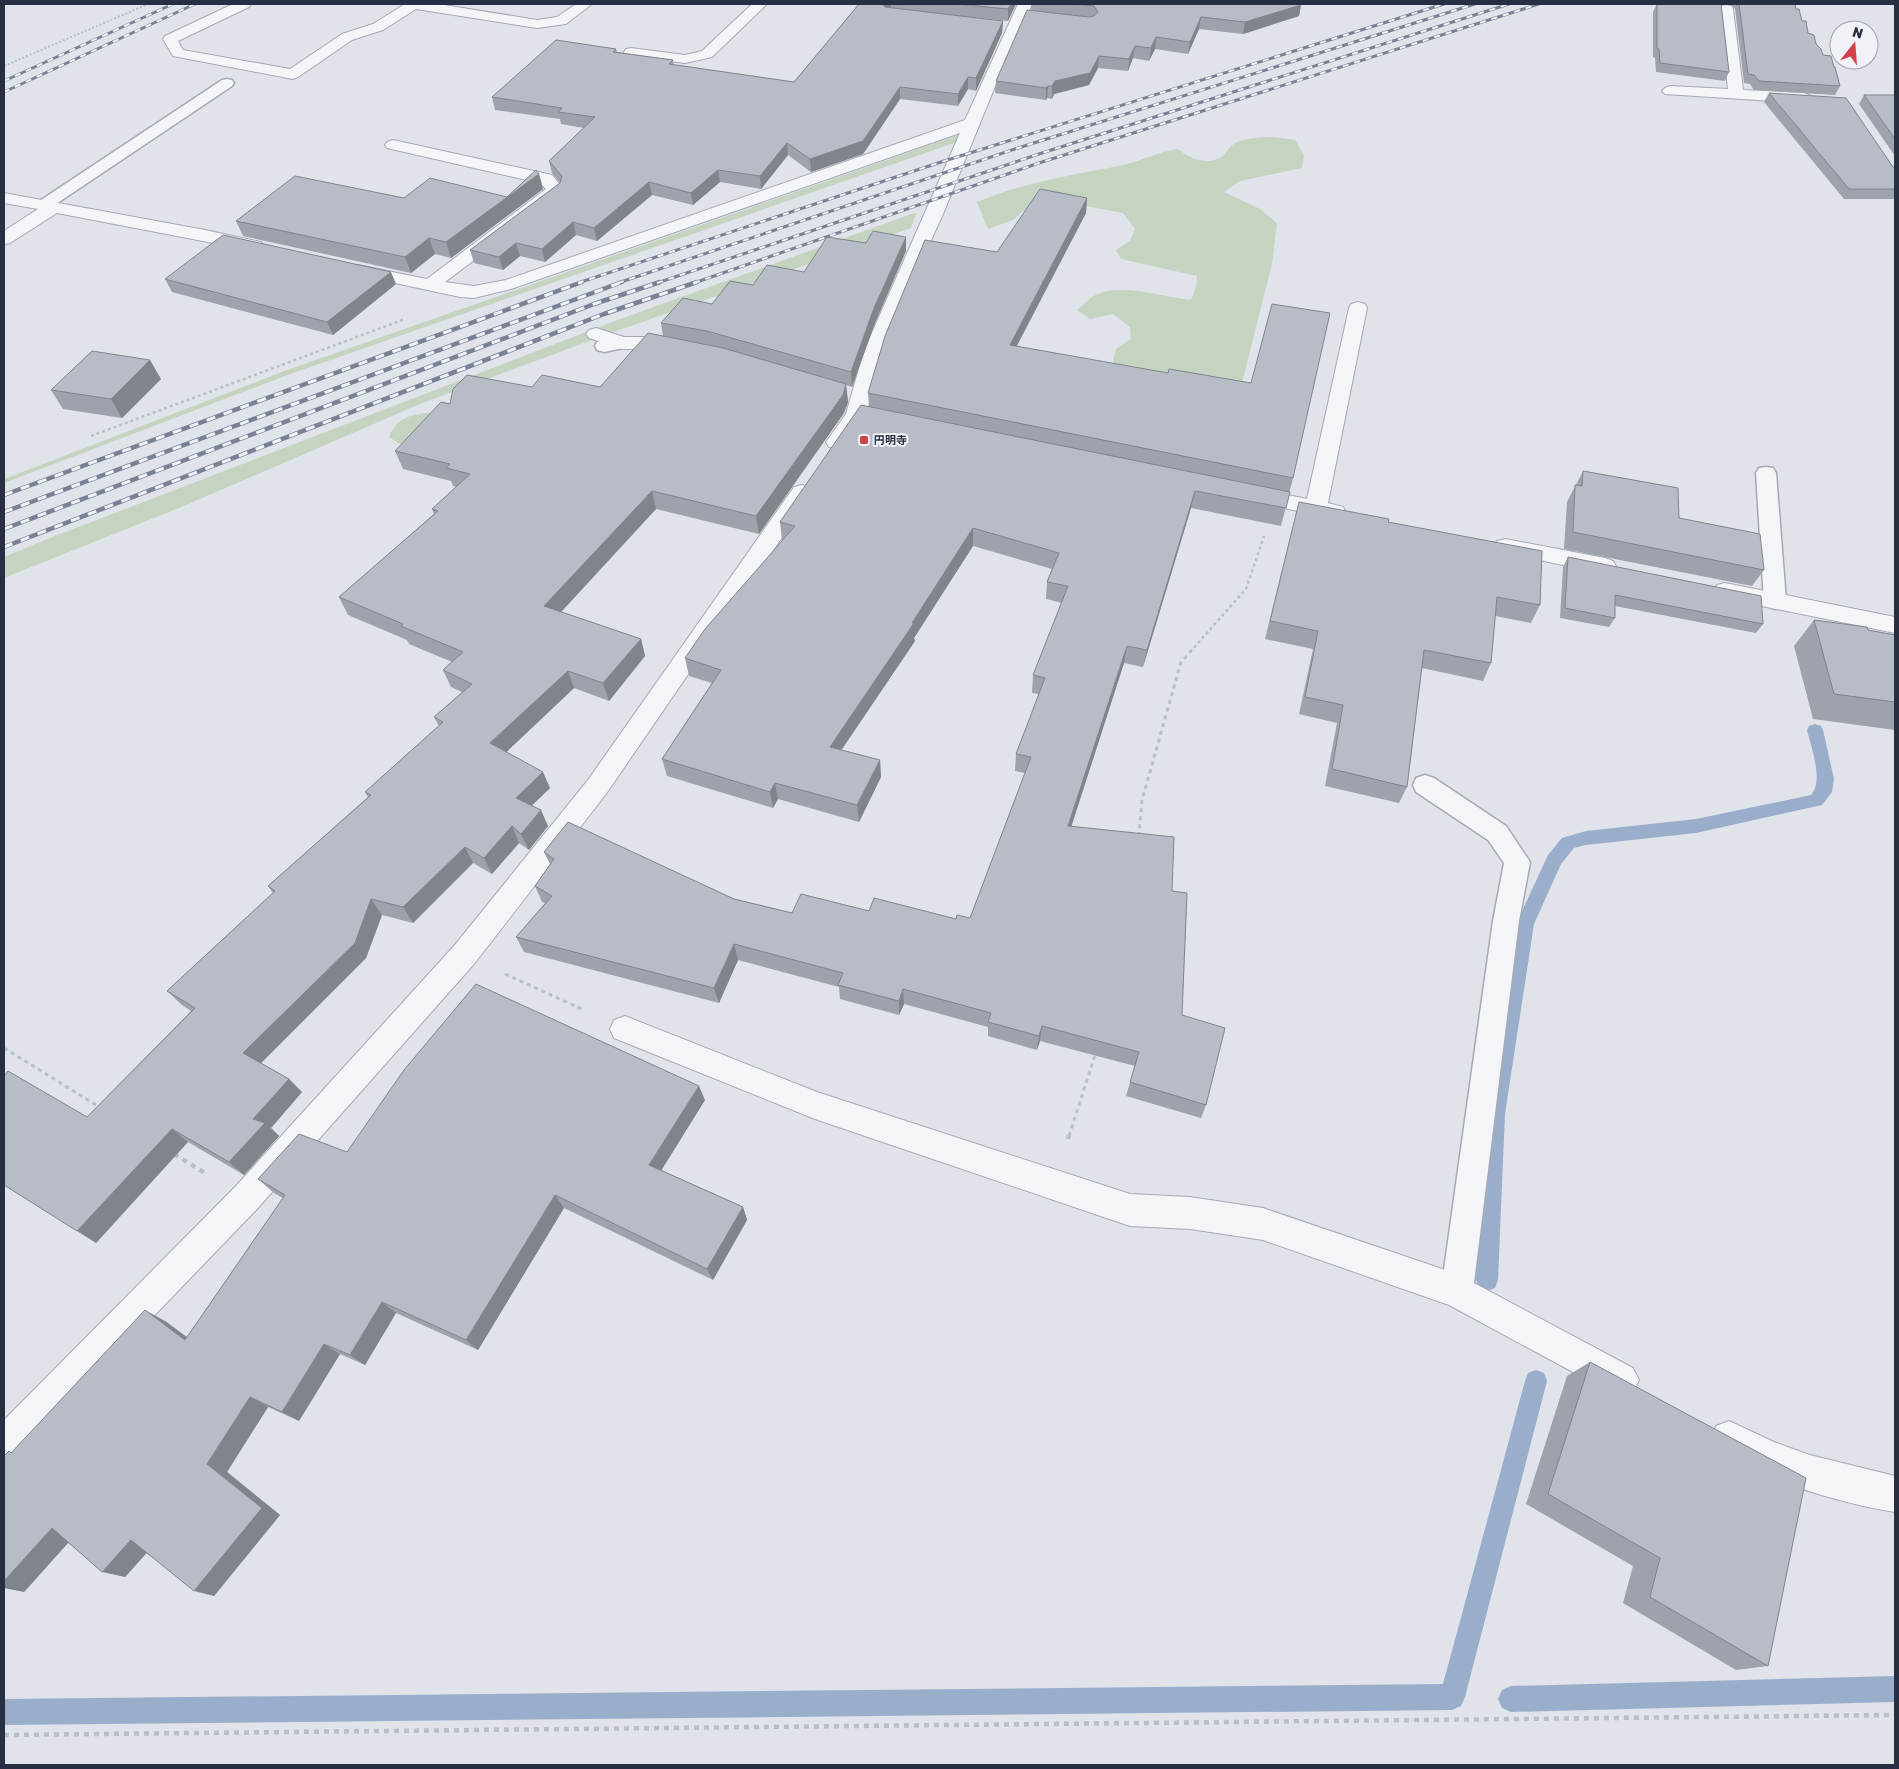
<svg xmlns="http://www.w3.org/2000/svg" width="1899" height="1769" font-family="Rubik,'Noto Sans JP',sans-serif">
<style>
.green{fill:#c4d4c1}
.lines{fill:none;stroke-linecap:round;stroke-linejoin:round}
.stream{fill:#9aaecb;fill-rule:evenodd}
.lane-casing{stroke:#a5a9b4;stroke-width:3}
.street-casing{stroke:#a5a9b4;stroke-width:2}
.path-far3{stroke:#babec5;stroke-width:2;stroke-dasharray:2 2;stroke-linecap:butt}
.path-far2{stroke:#babec5;stroke-width:2.5;stroke-dasharray:3 3;stroke-linecap:butt}
.path-far1{stroke:#babec5;stroke-width:3;stroke-dasharray:4 4;stroke-linecap:butt}
.path{stroke:#babec5;stroke-width:4.5;stroke-dasharray:5 5;stroke-linecap:butt}
.lane{fill:#f3f5f8;fill-rule:evenodd}
.street{fill:#f3f5f8;fill-rule:evenodd}
.rail-far1-casing{stroke:#798194;stroke-width:3}
.rail-casing{stroke:#798194;stroke-width:4.5}
.rail-far1{stroke:#f0f2f7;stroke-width:2;stroke-dasharray:6;stroke-linecap:butt}
.rail{stroke:#f0f2f7;stroke-width:3;stroke-dasharray:9;stroke-linecap:butt}
.wall{fill:#9da2ab}
.shaded-wall{fill:#80848b}
.building{fill:#b7bcc7;stroke:#80848b}
.poi-dot{fill:#d3414a;stroke:#f0f2f7;stroke-width:2}
.labels{text-anchor:middle;dominant-baseline:central;stroke-width:4;stroke-linejoin:round;paint-order:stroke}
.far-poi-label{font-size:11px;font-weight:bold;fill:#282f42;stroke:#f0f2f7;text-anchor:start}
</style>
<rect width="100%" height="100%" fill="#e0e3ea"/>
<path class="green" d="M958,135l-1,7 -664,231 -289,110v-4l286,-110z
M1273,137l22,3 9,15 -2,13 -62,13 -16,11 36,17 17,14 -5,41 -33,130 -77,-15 -49,-17 3,-13 15,-10 -1,-12 -17,-13 -23,5 -13,-9c5,-4 10,-9 15,-13 26,-16 70,0 99,3l5,-13 1,-11 -76,-17 -5,-9 14,-9 5,-12 -12,-16 -53,-10 -35,-2 -22,19 -25,9 -11,-27c46,-19 94,-27 142,-36 20,-4 38,-14 59,-17 12,10 32,18 46,6 3,-2 4,-7 7,-9 11,-9 28,-8 42,-9z
M917,212l-6,16 -303,106 -188,70 -241,104 -175,70v-21l51,-21 557,-214z
M436,412l-30,36 -17,-11c10,-23 24,-22 47,-25z"/>
<g class="lines">
<path class="stream" d="M1815,724l6,2 2,4 11,49 -2,13 -10,13 -126,28 -110,12 -12,3 -13,16 -27,60 -29,190 -7,166 -3,8 -8,3 -8,-3 -3,-8 9,-166 22,-139 9,-51 32,-69 14,-17 24,-7 110,-12 115,-24c13,-14 0,-48 -4,-65l2,-4z
M1536,1370l8,3 3,8 -82,316 -4,9 -9,4 -1448,15v-26l1439,-15 82,-303 3,-8z
M1895,1676v26l-384,10 -9,-4 -4,-9 4,-9 9,-4z"/>
<g class="lane-casing">
<path id="lane" d="M227,79l5,1 2,3 -2,3 -182,122h-12l-2,-3 2,-3 184,-122z
M622,337l6,2 3,4 -3,4 -24,5 -7,-2 -2,-4 2,-4z
M1766,467l7,1 3,5 10,128 -3,5 -8,3 -8,-3 -3,-5 -8,-128 3,-5z
M1425,775l9,3 72,48 24,36 -11,59 -46,370 -5,11 -11,5 -11,-5 -5,-11 52,-370 11,-58 -16,-23 -72,-48 -3,-7 3,-7z"/>
</g>
<g class="street-casing">
<path id="street" d="M233,4h18l-2,3 -71,34 5,9 107,19 52,-35 31,-10 32,-20h33l99,16 20,-3 19,-13h16l-26,20 -29,4 -121,-19 -33,21 -31,10 -54,37 -5,2 -120,-23 -10,-17 2,-3z
M752,4h15l-55,53 -27,6 -54,-7 -5,-1 -2,-3 2,-3 5,-1 54,7 17,-4z
M1018,4h14l-36,80 -53,130 -44,97 -15,40 -18,63 -23,33 -7,1 -7,-1 -3,-5 20,-28 18,-63 96,-218 -449,156 -37,9 -14,-1 -102,-22 -6,-1 -3,-4 3,-4 6,-1 69,14 119,-90 -6,-6 -153,-35 -2,-3 2,-3 6,-2 159,35 12,15 -2,4 -117,88 29,4 32,-6 459,-160z
M1726,5l5,1 2,3 10,81 61,3 5,2 3,3 -3,3 -5,2 -139,-9 -3,-3 3,-3 5,-2 58,3 -9,-80 2,-3z
M4,193l201,37 56,12 3,4 -3,4 -6,1 -198,-38 -47,30 -6,1v-13l34,-22 -34,-6z
M1358,302l7,2 2,4 -39,195 15,4 3,5 -3,5 -8,2 -93,-20 -3,-5 3,-5 8,-2 57,12 42,-191 2,-4z
M596,328l28,9h26l33,7 3,4 -3,4 -7,2 -26,-5h-28l-33,-11 -3,-4 3,-4z
M802,485l8,2 3,5 -207,302 -132,170 -217,245 -240,249 -13,5v-43l231,-233 219,-241 134,-166 206,-293z
M1505,539l100,19 8,3 3,5 -3,5 -8,3 -108,-23 -3,-5 3,-5z
M1725,583l170,34v16l-178,-36 -4,-6 4,-6z
M625,1016l192,76 313,102 60,3 73,11 194,66 176,94 6,12 -6,12 -12,6 -172,-93 -186,-65 -73,-11 -60,-3 -315,-107 -201,-81 -4,-9 4,-9z
M1729,1421l45,21 36,13 85,21v36c-62,-10 -123,-31 -179,-60l-5,-13 5,-13z"/>
</g>
<path class="path-far3" d="M4,66l144,-62"/>
<path class="path-far2" d="M91,436l314,-117
M1190,652l56,-63 18,-53"/>
<path class="path-far1" d="M1139,836l3,-36 39,-138 10,-11
M505,974l79,36
M4,1048l97,60
M1069,1136l27,-84"/>
<path class="path" d="M1068,1139l1,-4
M174,1154l31,19
M4,1735l1891,-20"/>
<use href="#lane" class="lane"/>
<use href="#street" class="street"/>
<g class="rail-far1-casing">
<path id="rail-far1" d="M4,81l169,-77
M4,92l191,-88
M578,283l360,-120 506,-159
M618,283l400,-135 457,-144
M657,283l385,-130 467,-149
M694,283l345,-120 500,-159"/>
</g>
<g class="rail-casing">
<path id="rail" d="M4,495l578,-213
M4,512l618,-230
M4,529l590,-225 66,-22
M4,547l600,-233 93,-32"/>
</g>
<use href="#rail-far1" class="rail-far1"/>
<use href="#rail" class="rail"/>
</g>
<path class="wall" d="M859,4h157l-8,17 -56,-6 51,6 -1,12 -26,58 -8,-2 -10,17 -58,-7 -37,55 -52,18 -23,-17 -27,34 -41,-7 -27,23 -41,-10 -55,46 -21,-6 -31,27 -25,-6 -17,14 -29,-7 -4,-13 90,-67 -8,-10 -3,-12 35,-33 -23,-4 -1,-5 -65,-9 -3,-13 124,-48 1,3 56,8 1,5 120,17z
M1031,4h268l2,1 -2,11 -56,18 -44,-5 -11,25 -33,-5 -6,12 -16,-3 -5,13 -30,-3 -9,17 -35,9 -2,5 -5,-1 -1,2 -51,-7 1,-12 35,-71z
M1657,4h64l8,68 -4,9 -69,-9 -1,-14 -2,-1v-45z
M1729,4h66l1,5 12,24 15,22 11,12 6,19 -5,9 -81,-5 -4,-6 -6,-1 -9,-74 -4,-5z
M1769,93l124,74h2v32h-51l-80,-97z
M1864,95h31v61l-36,-52z
M539,174l4,15 -92,69 -16,-4 -24,19 -168,-37 -7,-15 271,-24z
M1087,198l-1,15 -69,133 276,132 -12,48 -90,-18 -48,159 -19,-4 -53,164 101,64 10,124 24,90 -5,13 -75,-22 9,-30 -95,-25 -3,9 -49,-14v-9l-84,-23 -5,11 -59,-16 -1,-12 -101,-27 -19,43 -195,-51 -8,-15 29,-34 -3,-1 -7,-16 15,-22 -6,-12 248,61 77,-2 87,8 14,-1 55,-145 -10,-2 1,-17 23,-60 -7,-1 1,-18 29,-72 -16,-4 1,-17 5,-13 -79,-23 -59,92 1,3 -74,109 39,10 1,17 -22,45 -81,-23 -5,9 -106,-32 -5,-17 50,-76 -23,-7 -4,-18 98,-118h-1l-2,-18 89,-115 -1,-14 129,-141z
M906,237v14l-31,72 -23,64 -6,-2 2,17 -4,11 -85,121 -103,-25 -95,103 80,27 4,17 -36,45 -35,-13 -68,64 44,36 -18,17 16,21 -19,24 -10,-7 -27,31 -19,-11 -60,60 -31,-8 -16,43 -105,105 28,16 13,13 -31,36 8,8 -35,39 -56,-33 -92,101 -9,-126 104,-106 -9,-6 -15,-14 106,-98 -5,-7 100,-89 -3,-5 74,-66 -5,-9 28,-25 -11,-5 -8,-17 9,-8 -43,-18 -2,-4 -59,-25 -9,-18 95,-83 -2,-5 24,-22 -3,-1 -2,-5 -48,-12 -8,-18 55,-47 82,-17h68l63,-51 -2,-13 51,-19 41,-19 51,-13 62,-29z
M165,279l231,5 -63,51 -161,-43z
M161,379l-39,39 -59,-9 -12,-19z
M1583,471l96,47 85,52 -12,16 -188,-37 3,-47z
M1299,502l89,20 152,83 -9,18 -36,-7 -4,47 -8,18 -61,-13 -15,119 -8,16 -74,-17 12,-63 -38,-9 14,-65 -48,-10z
M1568,557l195,67 -7,9 -141,-27v12l-6,9 -49,-9 3,-51z
M1814,620l81,15v95l-82,-11 -19,-73z
M705,1100l-44,70 82,37 4,13 -34,60 -149,-72 -86,142 -82,-37 -31,52 -25,-11 -41,67 -31,-14 -41,65 53,43 -66,81 -68,-43 -21,24 -57,-34 -44,49 141,-271 22,16 96,-139 -9,-5 -16,-14 89,-27z
M1590,1362l178,304 -32,4 -113,-67 10,-37 -107,-62 41,-128z"/>
<path class="shaded-wall" d="M882,4h9v4l-5,1z
M1011,4h5l-8,17v-12z
M1301,5l-2,11 -56,18 2,-12z
M1201,17l-2,12 -11,25 2,-12z
M1003,21l-1,12 -26,58v-13z
M1156,37l-1,12 -6,12 2,-13z
M1135,46l-2,12 -5,13 1,-12z
M1099,56l-1,12 -9,17 -35,9 -2,5v-13l3,-5z
M968,77v12l-10,17v-12z
M1048,86l-1,12 -1,2v-12z
M900,87v12l-37,55 -52,18 -1,-13z
M787,143l1,12 -27,34 -1,-13z
M718,170l2,12 -27,23 -2,-12z
M539,174l4,15 -92,69 -5,-16z
M649,182l3,13 -55,46 -3,-13z
M1087,198l-1,15 -77,147 1,-15z
M573,222l3,13 -31,27 -3,-13z
M906,237v14l-31,72 -23,64 -1,-15 23,-64z
M429,238l6,16 -24,19 -6,-16z
M516,243l4,13 -17,14 -4,-13z
M391,272l5,12 -63,51 -6,-13z
M150,360l11,19 -39,39 -11,-19z
M846,384l2,18 -4,11 -85,121 -3,-18z
M652,491l4,18 -106,115 -6,-18z
M1195,491l-4,17 -48,159 4,-17z
M973,528v18l-59,92 1,3 -83,123 -2,-17 82,-124z
M641,639l4,17 -36,45 -6,-18z
M1127,646l-3,17 -58,180 2,-17z
M568,671l6,17 -76,72 -8,-17z
M880,760l1,17 -22,45 -2,-17z
M543,772l7,16 -27,26 -7,-16z
M775,783l3,16 -5,9 -3,-16z
M541,810l7,16 -19,24 -8,-16z
M512,826l7,17 -27,31 -8,-16z
M465,847l8,16 -60,60 -10,-16z
M371,899l11,16 -16,43 -109,109 -14,-14z
M734,944l4,16 -19,43 -5,-15z
M903,989l1,15 -5,11v-14z
M1042,1026l-2,15 -3,9 2,-14z
M289,1079l13,13 -31,36 8,8 -35,39 -15,-13 24,-43z
M699,1086l6,14 -49,79 -7,-14z
M172,1129l16,13 -92,101 -19,-12z
M555,1195l9,13 -86,142 -12,-10z
M743,1207l4,13 -34,60 -6,-11z
M382,1302l14,11 -31,52 -15,-10z
M145,1310l20,11 39,29 -19,-10z
M324,1344l16,10 -41,67 -17,-9z
M250,1397l18,10 -41,65 53,43 -66,81 -20,-5 13,-127z
M52,1528l24,6 -52,58 -20,-4v-7z
M131,1540l22,6 -28,31 -23,-5z"/>
<path class="building" d="M859,4h23l3,3 118,14 -27,57 -8,-1 -10,17 -58,-7 -37,54 -53,18 -23,-16 -27,33 -42,-6 -27,23 -42,-11 -55,46 -21,-6 -31,27 -26,-6 -17,14 -29,-7 90,-67 2,-7 -13,-15 46,-44 -37,-5 4,-4 -70,-11 64,-57 60,9 -3,3 60,8 -4,4 125,18z
M958,4h53l-3,5z
M1073,4h226l2,1 -56,17 -44,-5 -11,25 -34,-5 -5,11 -16,-2 -6,13 -30,-3 -9,17 -35,8 -3,5h-4l-2,2 -50,-7 31,-71 62,7 5,-1 4,-4 -4,-6z
M1657,4h64l8,68 -69,-9 -1,-14 -2,-1z
M1739,4h56l1,5h3l3,12h4l2,12 6,2 2,9 5,5 2,6 8,1 3,11h1l5,19 -81,-5 -5,-6 -6,-1z
M1769,93l77,5 47,69h2v22h-46z
M1864,95h31v44z
M536,170l3,4 -93,68 -17,-4 -24,19 -169,-36 59,-45 109,22 26,-20 77,19z
M1040,189l47,9 -77,147 158,28 1,-4 82,14 21,-79 58,9 -37,165 -425,-85 17,-57 40,-96 72,12z
M873,231l33,6 -32,71 -23,64 -144,-41 -46,-8 22,-25 29,6 18,-23 23,4 14,-20 37,7 23,-35 39,6z
M223,235l168,37 -64,50 -162,-43z
M648,333l75,15 123,36 -3,11 -87,121 -104,-25 -108,115 97,33 -38,44 -35,-12 -78,72 53,29 -27,26 25,12 -20,24 -9,-8 -28,32 -19,-11 -62,60 -32,-8 -16,44 -112,110 46,26 -36,40 12,4 -36,39 -57,-33 -95,102 -73,-46v-109l4,-5 79,46 108,-109 -28,-17 108,-100 -7,-5 103,-91 -6,-3 78,-70 -9,-5 38,-33 -29,-14 20,-18 -62,-26 2,-2 -64,-27 99,-86 -6,-2 38,-35 -24,-6 4,-4 -55,-13 46,-49 9,2 3,-15 14,-14 65,12 10,-12 58,12z
M92,351l58,9 -39,39 -60,-9z
M861,405l429,87 -4,16 -91,-17 -48,159 -20,-4 -59,180 106,11 -2,54 15,2 -5,122 43,13 -19,77 -76,-23 9,-30 -97,-26 -3,10 -51,-14 3,-9 -88,-24 -4,12 -61,-16 5,-12 -109,-29 -20,44 -198,-51 36,-41 -17,-10 19,-27 -10,-7 24,-30 166,77 58,14 9,-19 68,17 5,-13 82,21 1,-4 13,3 61,-161 -15,-3 29,-76 -12,-3 35,-89 -21,-4 12,-29 -86,-25 -61,95h2l-84,124 50,13 -23,45 -82,-22 -5,9 -108,-33 59,-89 -36,-12 20,-29 90,-103 -15,-4z
M1583,471l95,17 1,30 81,16 4,36 -191,-38 2,-47 7,1z
M1299,502l90,17 -1,3 154,29 -2,54 -43,-8 -6,66 -67,-13 -17,137 -75,-18 11,-64 -38,-8 13,-66 -48,-10z
M1568,557l193,39 2,28 -148,-29v23l-50,-10z
M1814,620l53,7 1,3 27,5v67l-61,-8z
M476,984l223,102 -50,79 94,42 -36,62 -152,-74 -89,145 -84,-38 -32,53 -26,-11 -42,68 -32,-15 -43,67 55,44 -68,83 -63,-51 -29,32 -50,-44 -48,53v-125l5,-5 2,2 134,-143 40,30 100,-145 -27,-16 41,-45 48,18 57,-82z
M1590,1362l216,116 -38,188 -118,-69 10,-39 -112,-64z"/>
<rect class="poi-dot" x="859" y="435" width="10" height="10" rx="2.5"/>
<g class="labels">
<g class="far-poi-label">
<text x="874" y="440">円明寺</text>
</g>
</g>
<rect width="1899" height="1769" fill="none" stroke="#282f42" stroke-width="10"/>
<g transform="translate(1854 45) rotate(17)"><circle r="24" fill="#f0f2f7" stroke="#a0a4af"/>
<path d="M0-4L9 19L0 12L-9 19Z" fill="#d3414a"/>
<text y="-8" font-size="14" font-weight="bold" text-anchor="middle" fill="#282f42">N</text>
</g>
</svg>
